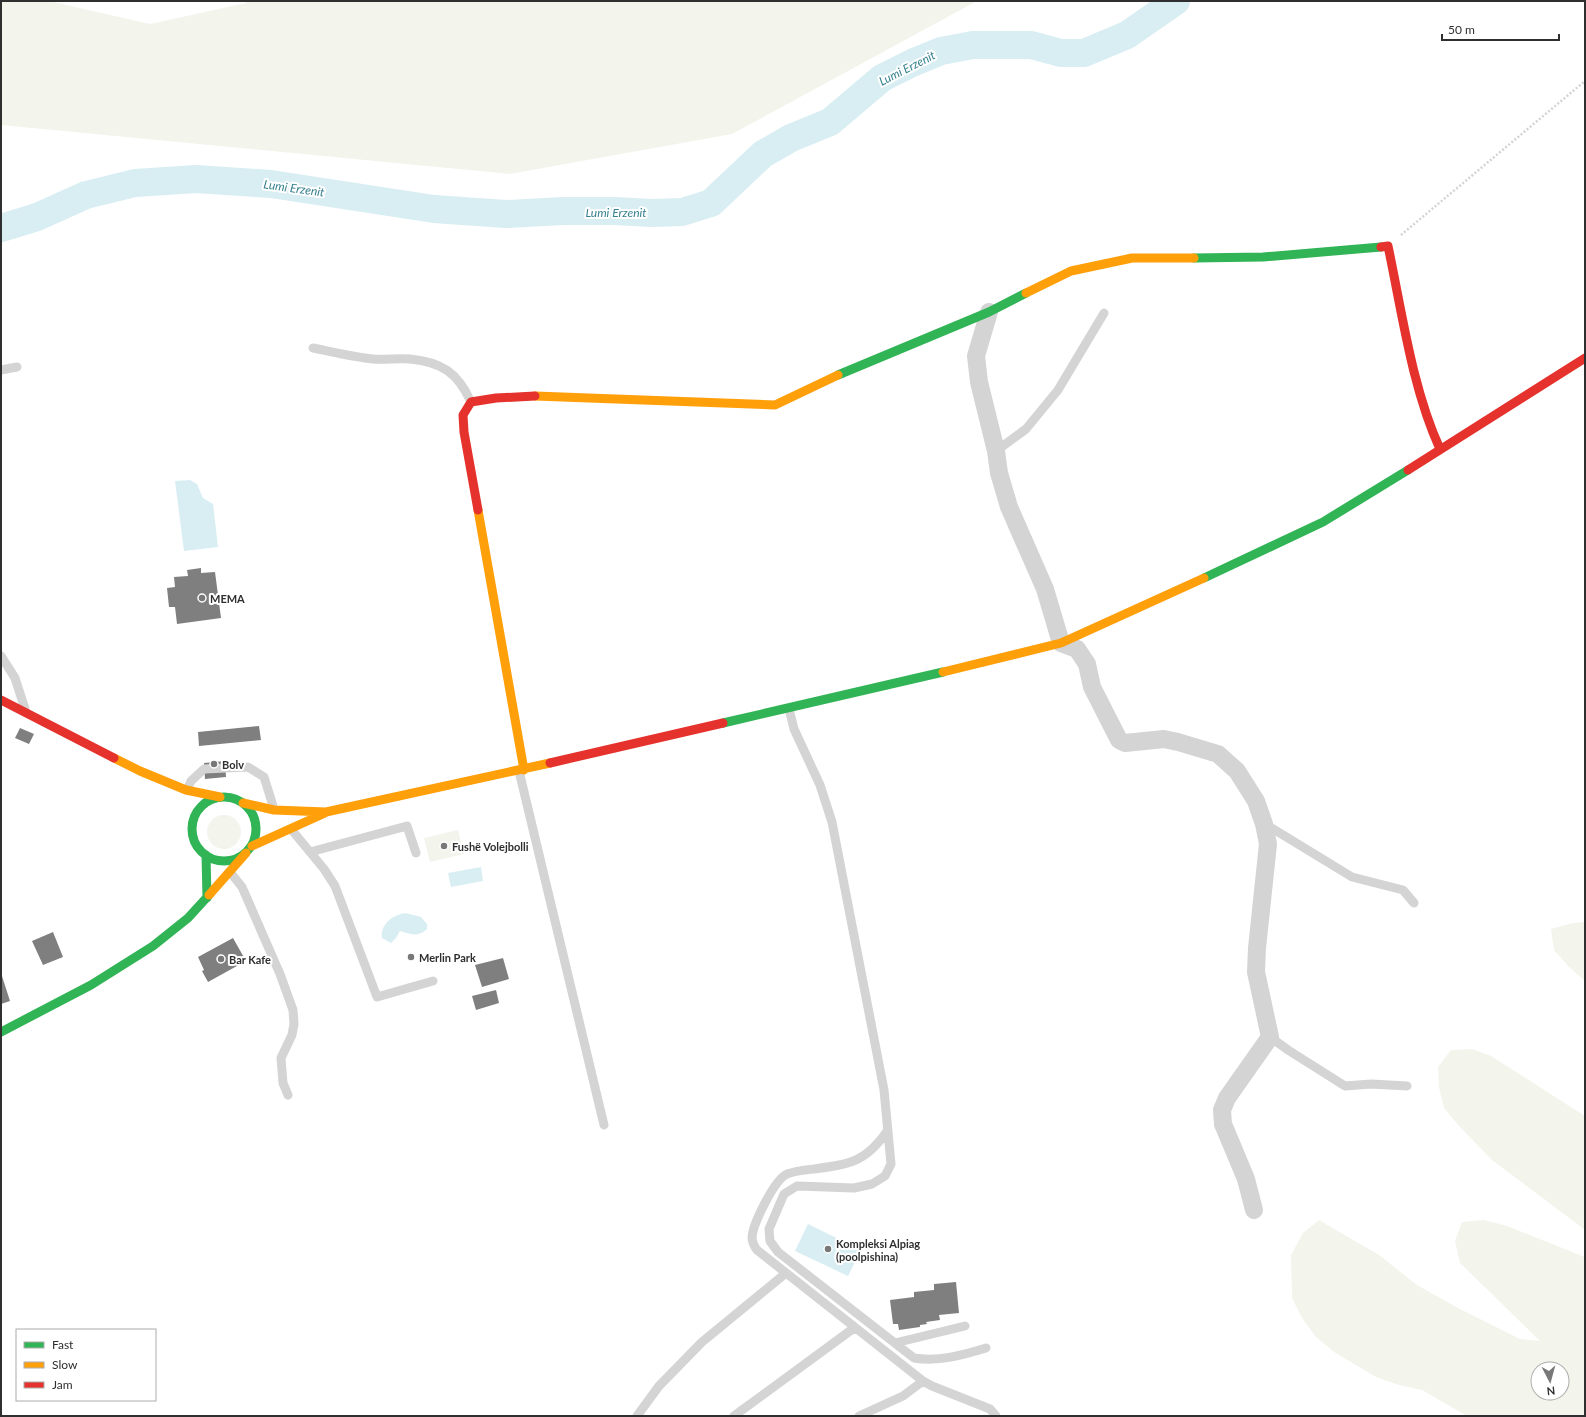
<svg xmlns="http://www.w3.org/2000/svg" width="1586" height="1417" font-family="Lato,sans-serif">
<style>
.green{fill:#f3f5ec;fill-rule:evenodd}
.water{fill:#d8eef3}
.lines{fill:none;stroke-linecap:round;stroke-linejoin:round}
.river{stroke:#d8eef3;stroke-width:28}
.building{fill:#7f7f7f}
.path{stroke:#d4d4d4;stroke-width:2.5;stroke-dasharray:2 2;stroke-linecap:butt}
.lane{stroke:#d4d4d4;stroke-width:9}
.street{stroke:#d4d4d4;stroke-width:18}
.fast{stroke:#30b455;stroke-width:9}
.slow{stroke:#ff9f0a;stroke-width:9}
.jam{stroke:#e5322d;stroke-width:9}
.poi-dot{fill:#787878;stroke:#fff;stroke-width:1.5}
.labels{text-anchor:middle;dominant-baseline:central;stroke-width:4;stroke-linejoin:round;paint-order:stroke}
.poi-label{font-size:11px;font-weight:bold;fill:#2f2f2f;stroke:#fff;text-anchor:start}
.water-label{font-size:12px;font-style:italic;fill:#36808f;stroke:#fff}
</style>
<rect width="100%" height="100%" fill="#fff"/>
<path class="green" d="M1,1h48l101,23 96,-21v-2h731l-245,133 -222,40 -509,-49z
M207 832a17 17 0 1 1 34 0a17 17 0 1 1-34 0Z
M458,830l6,24 -34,8 -6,-24z
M1585,922v59l-16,-14 -15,-17 -3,-21 22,-6z
M1472,1049l19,7 94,60v114l-93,-70 -33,-34 -15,-18 -5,-21 -1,-20 13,-17z
M1319,1220l60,35 38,30 43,24 60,30 20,2 -80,-78 -5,-22 7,-19 22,-2 23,6 78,31v159h-118l-45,-26 -23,-5 -23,-8 -42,-25 -18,-15 -14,-19 -10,-20 -1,-43 12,-22zM1538,1369h24v24h-24z"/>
<path class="water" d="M190,480l7,4 6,14 10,6 5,43 -34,4 -9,-70z
M481,867l2,14 -32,6 -3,-14z
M405,913l16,4 6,7v5c-9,9 -17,5 -27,2l-4,7 -5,5 -9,-5c-2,-14 11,-23 23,-25z
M808,1224l53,26 -13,26 -53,-25z"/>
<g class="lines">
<path class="river" d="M1,228l36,-11 49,-22 49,-12 61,-4 75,5 163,25 72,5 57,-3h52l37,2 30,-1 29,-9 52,-49 28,-16 39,-16 52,-44 30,-15 29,-12 32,-6h58l30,8h23l43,-18 49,-34"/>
</g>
<path class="building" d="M201,568v5l14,-1 6,46 -44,6 -2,-17h-6l-2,-19 8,-1 -1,-10 14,-1 -1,-6z
M259,726l2,14 -62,6 -1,-14z
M20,728l14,6 -5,10 -14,-6z
M225,761l1,16 -21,2 -1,-16z
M53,932l10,25 -20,8 -11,-24z
M233,938l13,23 -38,21 -6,-11 2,-1 -6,-13z
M503,958l6,21 -27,8 -7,-22z
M1,973l9,28 -9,3z
M496,990l3,13 -23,7 -4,-14z
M956,1282l3,31 -20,2 1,5 -14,2 1,2 -7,1v2l-21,3 -1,-6h-5l-3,-24 24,-3v-5l20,-2v-6z"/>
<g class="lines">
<path class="path" d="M1401,235l184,-154"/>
<path class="lane" d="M313,348c20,4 40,9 60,11 12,1 25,-1 37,0 32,3 48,14 61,43
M1,370l16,-3
M996,451l30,-22 32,-39 46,-77
M1,656l14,22 10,31
M789,709l5,20 26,56 12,37 52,268 7,74 -6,12 -13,8 -18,4 -57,-2 -13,8 -15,35 1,12 8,11 136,106c25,4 49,-3 72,-10
M519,771l85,354
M187,790l4,-9 13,-12 44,-2 16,10 10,32
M1265,824l87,53 51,13 11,13
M291,829l33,40 11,17 42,111 56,-16
M310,852l97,-26 9,27
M230,872l12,15 38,87 13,36 1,14 -2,11 -11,23 2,25 5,12
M1270,1037l18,13 57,36 26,-2 36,2
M888,1130c-22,32 -37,34 -74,39 -9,1 -19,2 -27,5 -13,6 -34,50 -35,63 0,6 2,9 5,13l166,131 9,5 58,23 6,7
M895,1343l70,-17
M637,1416l22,-30 43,-44 84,-69
M734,1416l120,-88
M859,1416l44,-20 20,-15"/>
<path class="street" d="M989,312l-13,44 3,26 17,69 3,22 10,34 36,82 16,54 16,6 10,15 5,23 27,53 6,3 39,-4 14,3 40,12 19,17 19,30 8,23 4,20 -11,104 -1,24 14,65 -43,61 -5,12 1,14 23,55 8,31"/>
<path class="fast" d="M1194,258l69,-1 118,-10
M838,375l151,-63 37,-19
M1204,578l119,-56 85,-52
M723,723l220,-51
M192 829a32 32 0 1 1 64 0a32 32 0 1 1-64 0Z
M206,855l1,43
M1,1032l90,-47 62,-39 35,-28 21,-23"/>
<path class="slow" d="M1026,293l45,-22 61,-13h62
M535,396l240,9 63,-30
M478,510l46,260
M943,672l118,-29 143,-65
M114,758l26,13 46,19 34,7
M243,803l31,7 52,2 224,-49
M252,846l73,-33
M209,895l37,-42"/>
<path class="jam" d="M1381,247l7,-1c14,66 24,142 52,203
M1408,470l177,-112
M478,510l-14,-78 -1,-17 8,-13 25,-4 39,-2
M1,700l113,58
M550,763l173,-40"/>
</g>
<g class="poi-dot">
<circle cx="202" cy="598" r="4"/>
<circle cx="214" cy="764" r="4"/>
<circle cx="444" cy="846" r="4"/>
<circle cx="411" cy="957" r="4"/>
<circle cx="221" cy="959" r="4"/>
<circle cx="828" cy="1249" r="4"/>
</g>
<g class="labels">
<g class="poi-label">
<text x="210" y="598">MEMA</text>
<text x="222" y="764">Bolv</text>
<text x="452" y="846">Fushë Volejbolli</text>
<text x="419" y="957">Merlin Park</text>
<text x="229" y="959">Bar Kafe</text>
<text x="836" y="1243">Kompleksi Alpiag<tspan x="836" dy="13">(poolpishina)</tspan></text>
</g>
<g class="water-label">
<text transform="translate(907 68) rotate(-27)">Lumi Erzenit</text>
<text transform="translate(294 188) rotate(8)">Lumi Erzenit</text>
<text x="616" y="212">Lumi Erzenit</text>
</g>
</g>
<rect width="1586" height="1417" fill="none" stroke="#2f2f2f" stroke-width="4"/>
<rect x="16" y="1329" width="140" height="72" fill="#ffffff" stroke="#acacac"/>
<rect x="24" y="1342" width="20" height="6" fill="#30b455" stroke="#acacac"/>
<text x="52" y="1349" font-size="12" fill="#2f2f2f">Fast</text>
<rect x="24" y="1362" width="20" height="6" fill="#ff9f0a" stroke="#acacac"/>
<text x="52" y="1369" font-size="12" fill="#2f2f2f">Slow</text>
<rect x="24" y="1382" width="20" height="6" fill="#e5322d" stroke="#acacac"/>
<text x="52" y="1389" font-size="12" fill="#2f2f2f">Jam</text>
<g transform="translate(1550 1381) rotate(174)"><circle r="19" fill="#ffffff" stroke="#acacac"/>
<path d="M0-3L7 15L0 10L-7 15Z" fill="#787878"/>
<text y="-6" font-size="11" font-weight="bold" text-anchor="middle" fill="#2f2f2f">N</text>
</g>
<path d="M1442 34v6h117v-6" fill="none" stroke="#2f2f2f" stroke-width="2"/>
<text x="1448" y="34" font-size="12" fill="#2f2f2f" stroke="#ffffff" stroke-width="3" paint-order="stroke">50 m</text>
</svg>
